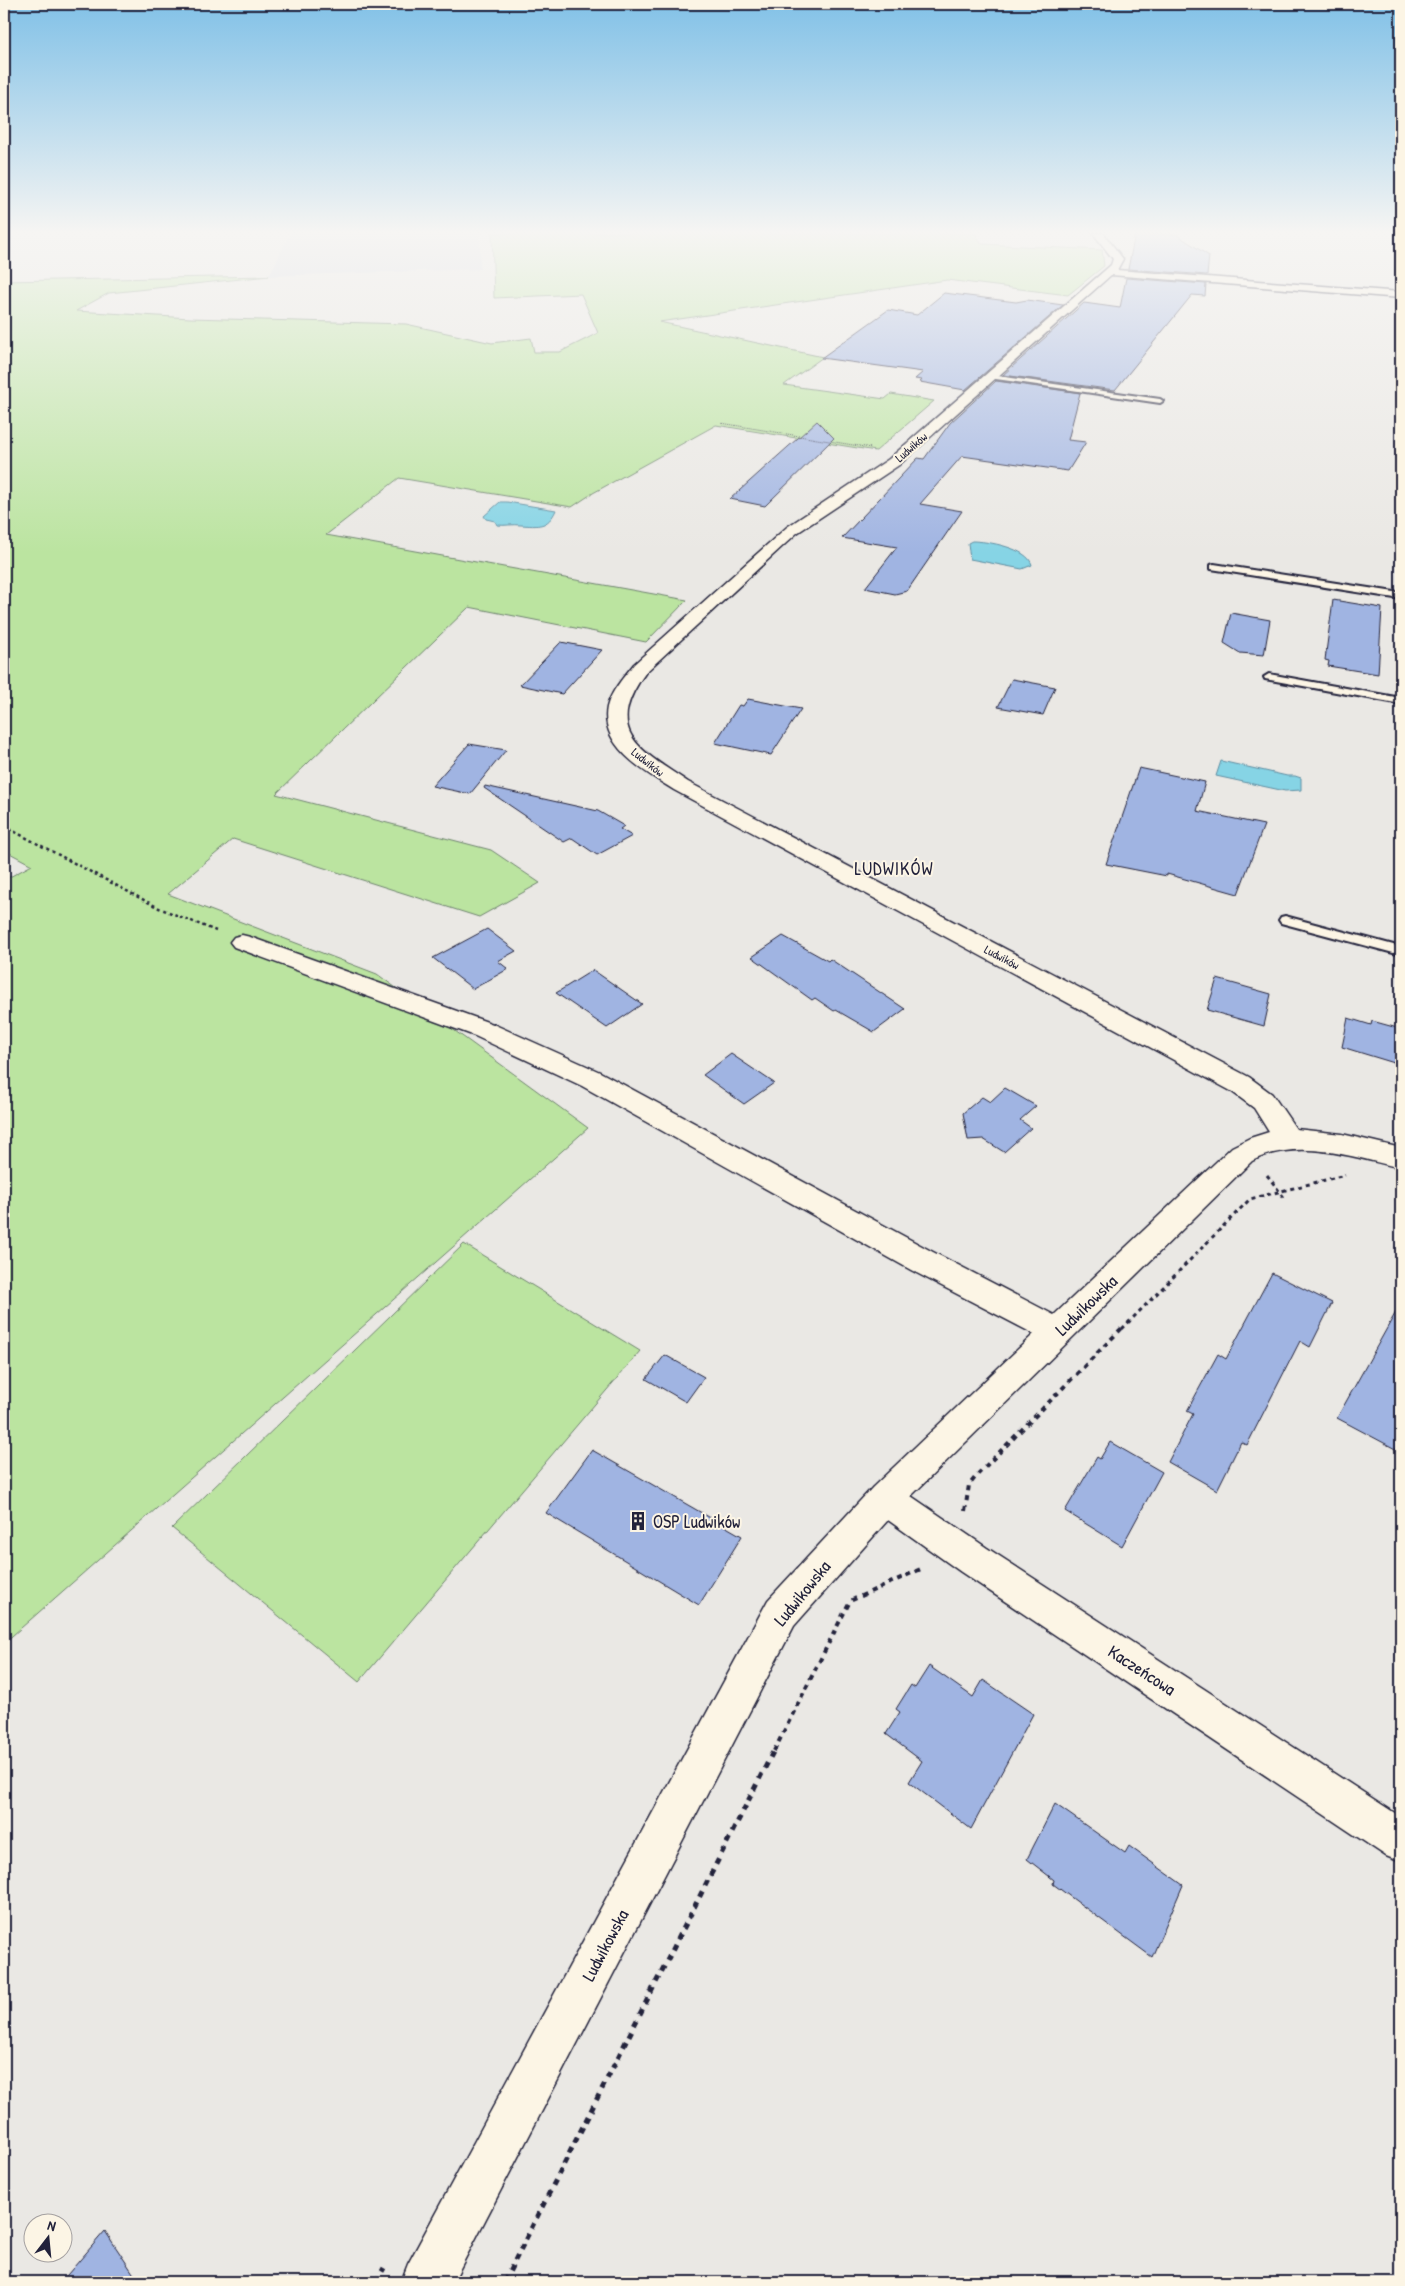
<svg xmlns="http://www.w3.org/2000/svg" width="1405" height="2286" font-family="'Patrick Hand',sans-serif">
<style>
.built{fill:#d4d8e3}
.green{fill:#bbe4a0;stroke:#6e836e}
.water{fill:#86d4e5;stroke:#5e8da1}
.building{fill:#a0b4e2;stroke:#22223b}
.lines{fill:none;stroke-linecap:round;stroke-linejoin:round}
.service-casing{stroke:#22223b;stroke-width:4}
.minor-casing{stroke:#22223b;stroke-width:3}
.path-far4{stroke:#22223b;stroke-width:1;stroke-dasharray:1 1;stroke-linecap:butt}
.path-far3{stroke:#22223b;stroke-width:2.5;stroke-dasharray:3 3;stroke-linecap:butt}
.path-far2{stroke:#22223b;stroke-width:3;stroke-dasharray:4 4;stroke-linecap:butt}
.path-far1{stroke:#22223b;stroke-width:4;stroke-dasharray:5 5;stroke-linecap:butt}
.path{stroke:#22223b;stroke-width:5;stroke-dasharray:6 6;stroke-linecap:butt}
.service{fill:#fcf5e5;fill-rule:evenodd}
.minor{fill:#fcf5e5;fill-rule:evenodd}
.labels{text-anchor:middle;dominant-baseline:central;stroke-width:4;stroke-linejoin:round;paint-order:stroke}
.far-street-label{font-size:12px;fill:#22223b;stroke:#fcf5e5}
.quarter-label{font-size:18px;letter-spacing:1px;fill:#22223b;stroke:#fcf5e5}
.near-street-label{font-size:18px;fill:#22223b;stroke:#fcf5e5}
.near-poi-label{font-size:18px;fill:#22223b;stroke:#fcf5e5;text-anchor:start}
</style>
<rect width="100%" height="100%" fill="#eae8e4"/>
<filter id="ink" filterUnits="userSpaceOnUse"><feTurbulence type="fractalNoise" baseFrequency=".02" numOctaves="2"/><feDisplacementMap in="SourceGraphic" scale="10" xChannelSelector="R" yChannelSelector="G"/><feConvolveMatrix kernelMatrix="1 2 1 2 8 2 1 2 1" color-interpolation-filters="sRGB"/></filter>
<g filter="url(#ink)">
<path class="built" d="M290,233h190v36l-211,7z"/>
<path class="green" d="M492,233h483l7,11 120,6 2,16 -36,29 -121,-15 -288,42 164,35 -39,28 101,14 6,-5 43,7 -58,50 -160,-26 -123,68 -21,14 -173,-29 -73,57 361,65 -41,42 -177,-35 -193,187 215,56 49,33 -61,34 -246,-78 -65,55 209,80 211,154 -584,515v-763l28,-15 -28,-15v-569l265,-5 -160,17 -33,18 114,7 216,6 86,19 39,-5 3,14h26l38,-19 -17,-39 -87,4z
M464,1244l176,107 -281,331 -187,-154z"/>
<path class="water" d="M500,502h7l49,8c-8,18 -18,16 -35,15 -9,-1 -16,1 -24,0l-2,-4 -9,-2 -2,-3z
M972,541c15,0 56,7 60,24l-10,4 -52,-10 -2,-16z
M1221,761l66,15h8l6,2v12l-16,1 -69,-15z"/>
<path class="building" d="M1135,234h41l33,22 -2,19 -79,-6z
M1126,278l80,6 -1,12 -13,-1 -77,95 -112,-15 81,-72 36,5z
M944,293l72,9 11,-2 36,5 -98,85 -45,-8 2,-2 -7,-1 8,-7 -102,-14 67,-48 29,5z
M996,381l84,12 -12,47 18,2 -18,29 -106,-15 -42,48 42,7 -55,80 -12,3 -30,-6 32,-41 -55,-9 76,-80 6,1 26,-36z
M817,421l17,17 -69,68 -35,-7z
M1333,600l49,8 -4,66 -50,-8 1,-5 -4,-1z
M1231,613l39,7 -6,35 -24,-2 -16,-10z
M561,642l41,8 -40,44 -42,-9z
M1012,679l43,8 -12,28 -45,-8z
M748,699l53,10 -30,46 -56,-12 24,-38 4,1z
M469,744l37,6 -36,44 -38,-8z
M1139,768l66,14 -8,29 67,14 -26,69 -71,-20v2l-61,-12z
M485,786l113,25 26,15 -4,3 12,7 -35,19 -25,-17 -8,4 -80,-54z
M487,929l29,22 -18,10 10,8 -35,20 -40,-31z
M783,936l45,25 2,-2 75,50 -31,23 -38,-22 -2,1 -19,-13 -3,2 -60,-43z
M593,970l49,34 -35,24 -51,-35z
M1217,979l54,15 -7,32 -57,-16z
M1348,1018l23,7 1,-4 29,8v36l-59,-18z
M731,1054l43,29 -30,21 -41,-29z
M1005,1088l31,18 -16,14 11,8 -27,24 -21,-13 -15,1 -5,-27 19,-16 8,5z
M1272,1273l60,30 -22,44 -10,-6 -53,104 -6,-3 -24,48 -49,-28 25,-48 -6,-3 31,-57 8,5z
M1401,1303v149l-64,-34z
M665,1355l39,22 -18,25 -40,-23z
M1110,1442l52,30 -40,74 -57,-35 32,-54 3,2z
M592,1450l150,86 -43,69 -153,-92z
M929,1666l44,31 10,-17 50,34 -62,115 -62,-47 13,-21 -36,-27 14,-22 -4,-3 15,-24 4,3z
M1055,1804l70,49 4,-7 54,39 -31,72 -99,-73 1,-4 -27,-21z
M105,2231l34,51h-78z"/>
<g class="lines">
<g class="service-casing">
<path id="service" d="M991,375l169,24 3,2 -3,2 -171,-25z
M1214,564l187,29v6l-190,-30v-4z
M1269,674l132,24v6l-136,-25 -1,-2z
M1285,916l116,31v8l-120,-32 -2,-3 2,-3z"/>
</g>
<g class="minor-casing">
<path id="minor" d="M1093,233h10l20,26 -6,11 284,22v6l-290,-23 -212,190 -102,68 -151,139c-43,59 -8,77 42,110l561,295 23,17 24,35 46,5 59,14v20c-48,-11 -102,-31 -149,-7l-341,335 76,52 414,269v45l-15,-6 -425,-284 -73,-52 -94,106 -341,656h-52l7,-18 360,-664 105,-113 161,-153 -123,-64 -329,-184 -107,-50 -241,-89 -4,-5 4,-5 8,-2 8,2 243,87 107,48 333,180 121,63 178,-168 18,-9 19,-6 -15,-24 -23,-17 -557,-301c-27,-17 -75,-43 -67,-83 4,-16 17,-30 27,-43l153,-137 102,-68 222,-194 2,-6z"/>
</g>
<path class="path-far4" d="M721,423l150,25"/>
<path class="path-far3" d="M4,826l155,82 57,23"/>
<path class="path-far2" d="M1267,1175l19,25
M1122,1329l128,-130 95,-24"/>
<path class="path-far1" d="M965,1511l4,-26 10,-12 144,-146
M774,1751l76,-150 73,-33"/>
<path class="path" d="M376,2282l8,-14
M504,2282l270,-532"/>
<use href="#service" class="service"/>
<use href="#minor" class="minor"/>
</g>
</g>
<linearGradient id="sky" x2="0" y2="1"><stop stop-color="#81c1e7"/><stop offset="0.42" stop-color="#f6f5f3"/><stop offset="1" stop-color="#f6f5f3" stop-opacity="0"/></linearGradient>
<rect width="1405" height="553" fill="url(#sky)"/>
<defs>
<g id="building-bare" transform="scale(1.5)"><path d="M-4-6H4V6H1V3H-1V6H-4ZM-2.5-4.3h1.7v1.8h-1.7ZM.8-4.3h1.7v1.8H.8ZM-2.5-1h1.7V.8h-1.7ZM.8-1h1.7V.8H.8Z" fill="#22223b" stroke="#fcf5e5" stroke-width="2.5" paint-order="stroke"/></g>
</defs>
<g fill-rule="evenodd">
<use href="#building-bare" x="638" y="1521"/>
</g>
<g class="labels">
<g class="far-street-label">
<text transform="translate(911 447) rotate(-41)">Ludwików</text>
<text transform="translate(648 762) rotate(39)">Ludwików</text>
<text transform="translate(1002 957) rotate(28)">Ludwików</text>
</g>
<g class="quarter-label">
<text x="894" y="868">LUDWIKÓW</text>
</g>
<g class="near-street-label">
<text transform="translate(1086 1305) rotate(-44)">Ludwikowska</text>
<text transform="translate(802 1593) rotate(-51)">Ludwikowska</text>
<text transform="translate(1142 1670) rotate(33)">Kaczeńcowa</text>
<text transform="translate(605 1945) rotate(-62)">Ludwikowska</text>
</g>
<g class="near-poi-label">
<text x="653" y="1521">OSP Ludwików</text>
</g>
</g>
<rect width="1405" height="2286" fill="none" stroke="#fcf5e5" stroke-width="20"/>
<rect x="10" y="10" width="1385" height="2266" fill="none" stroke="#22223b" stroke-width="2" filter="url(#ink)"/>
<g transform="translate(48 2238) rotate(16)"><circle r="24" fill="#fcf5e5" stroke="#a5a1a1"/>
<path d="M0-4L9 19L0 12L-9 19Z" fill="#22223b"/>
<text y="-8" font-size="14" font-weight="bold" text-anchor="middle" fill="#22223b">N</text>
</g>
</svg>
